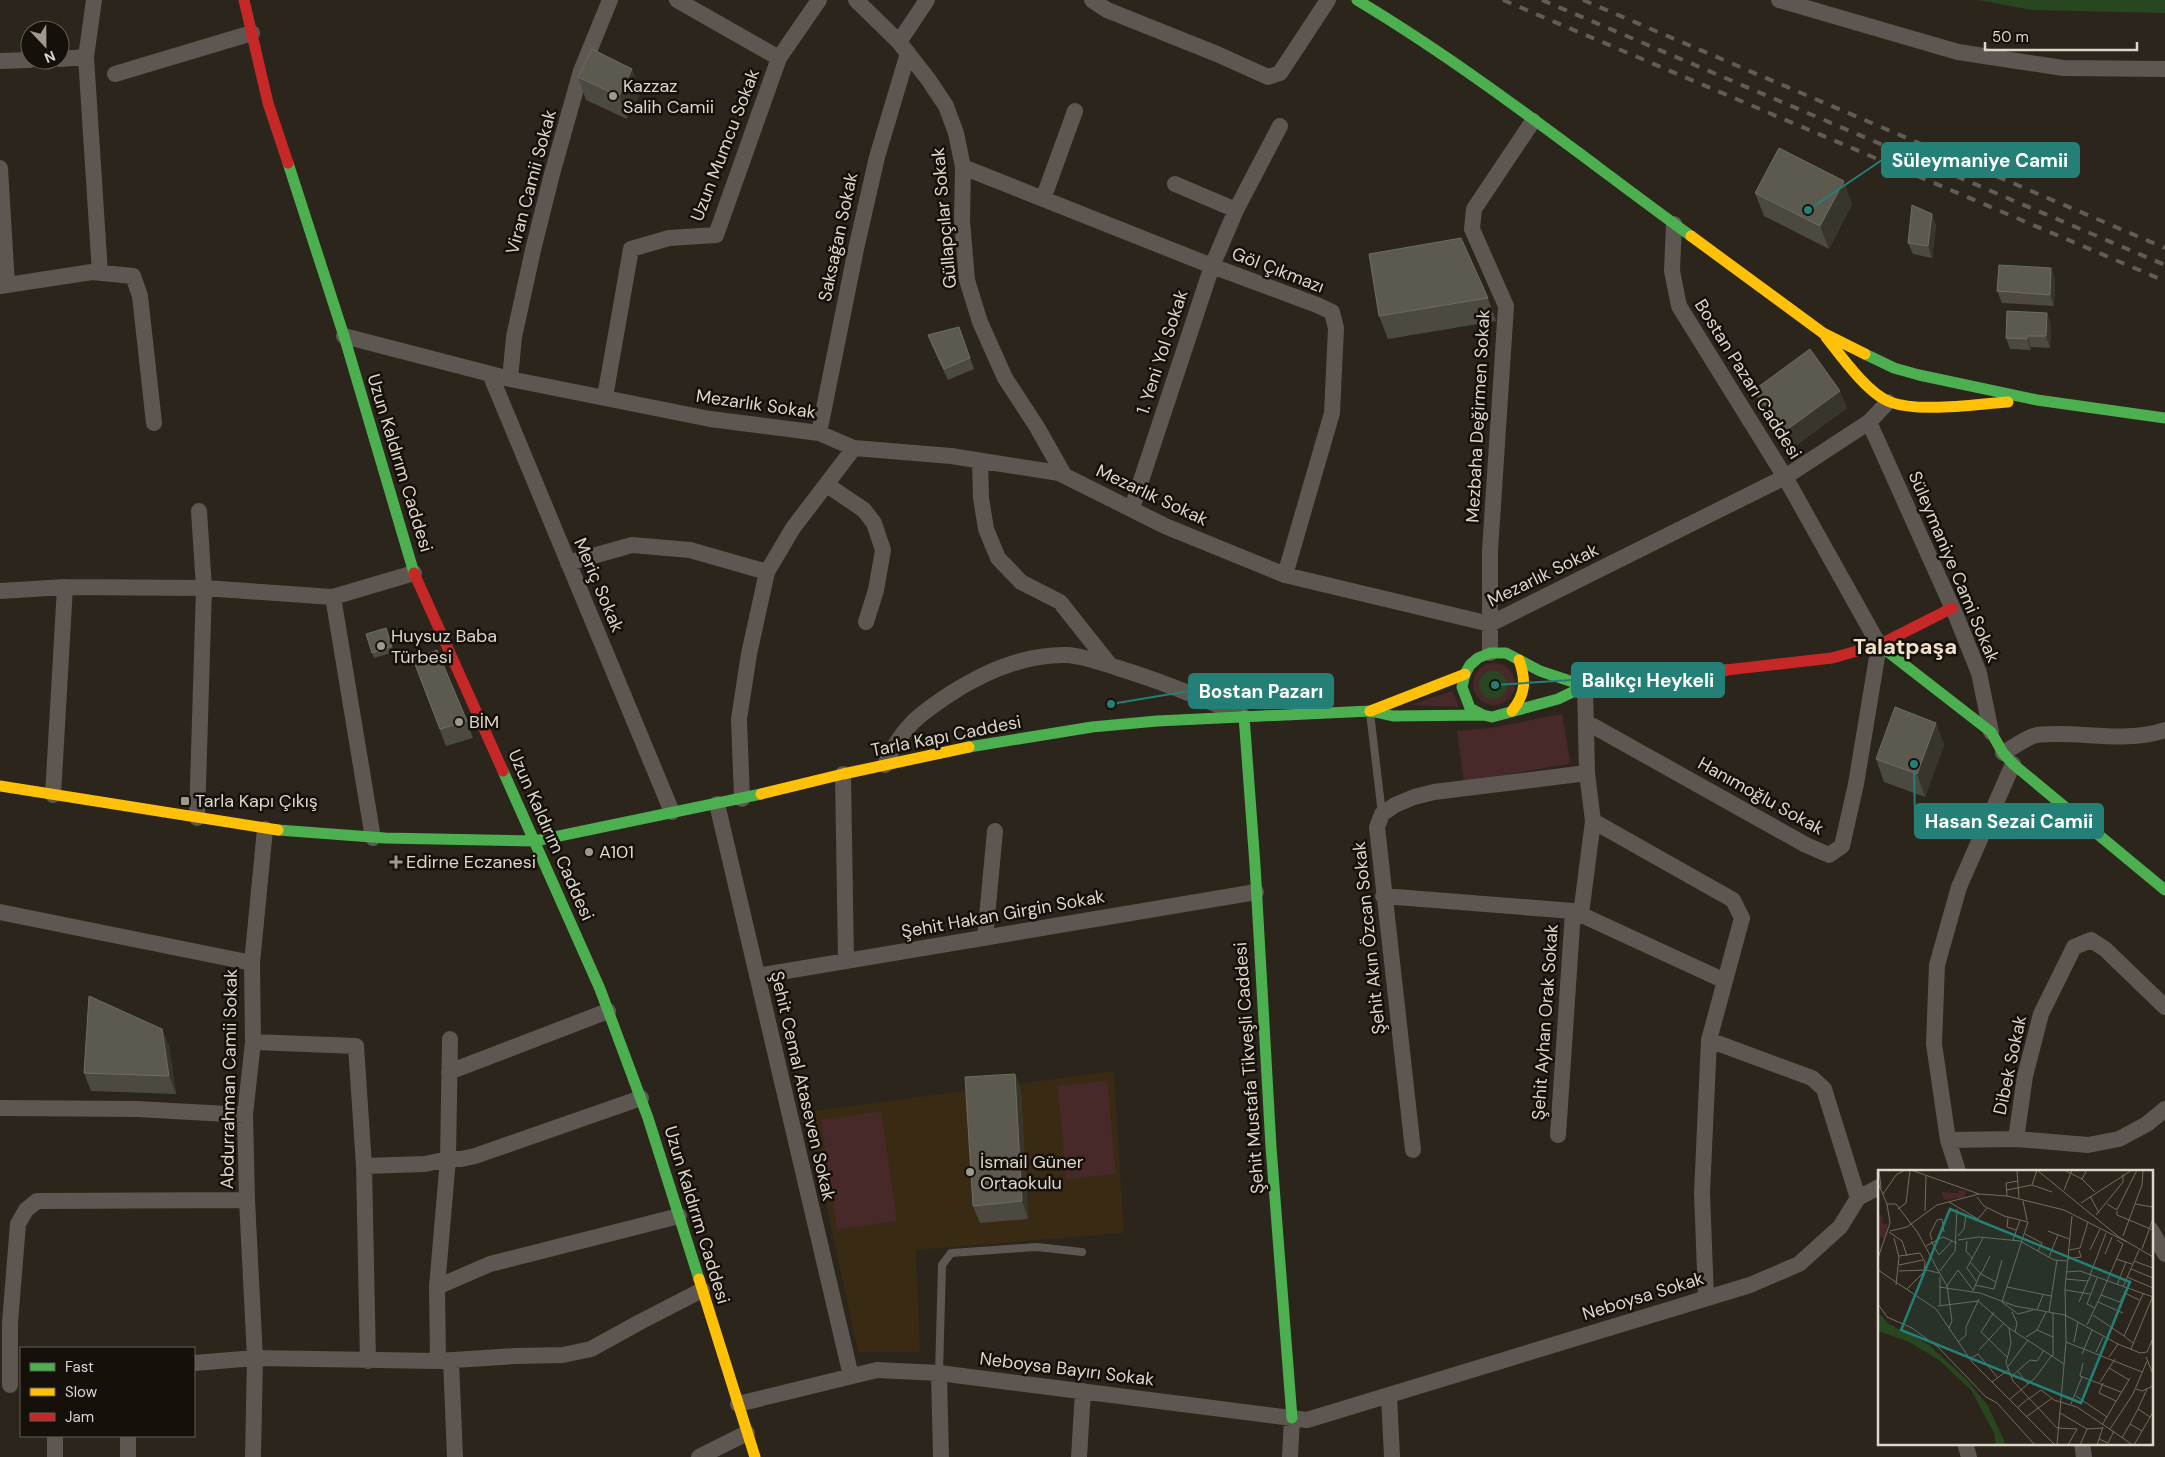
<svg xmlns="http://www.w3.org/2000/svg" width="2165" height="1457" font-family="'DM Sans',sans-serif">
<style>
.built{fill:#382a13}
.green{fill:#482929}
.water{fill:#284620}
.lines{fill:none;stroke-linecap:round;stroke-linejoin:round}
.lane{stroke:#5d5651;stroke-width:8}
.street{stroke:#5d5651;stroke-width:16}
.fast{stroke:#4caf50;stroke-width:11}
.slow{stroke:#ffc107;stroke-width:11}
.jam{stroke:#c62828;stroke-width:11}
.rail{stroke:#625c56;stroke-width:4;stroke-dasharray:9 9;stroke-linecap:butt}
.wall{fill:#4c4a40}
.shaded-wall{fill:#38352b}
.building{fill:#5c594f;stroke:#706c62}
.poi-dot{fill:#9f988d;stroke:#151009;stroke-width:2}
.labels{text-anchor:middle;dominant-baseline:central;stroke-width:5;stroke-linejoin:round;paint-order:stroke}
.poi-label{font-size:18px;fill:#ddd6ca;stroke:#151009;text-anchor:start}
.street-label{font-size:18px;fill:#ddd6ca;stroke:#151009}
.district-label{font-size:22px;font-weight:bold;fill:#f0e1ca;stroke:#151009}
.inset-road{fill:none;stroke:#726c61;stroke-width:1}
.view{fill:#248077;fill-opacity:0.15;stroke:#248077;stroke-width:2.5}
.inset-edge{fill:none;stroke:#ddd6ca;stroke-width:2.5}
.leader{fill:none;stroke:#248077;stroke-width:2}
.callout-dot{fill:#248077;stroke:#151009;stroke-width:2}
.callout{fill:#248077;stroke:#248077;stroke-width:2}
.callout-label{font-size:19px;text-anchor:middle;font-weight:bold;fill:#fff}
</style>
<rect width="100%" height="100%" fill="#2b251b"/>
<path class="built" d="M1114,1071l10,162 -208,17 4,102h-62l-52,-240z"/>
<path class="green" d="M1473 684a21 21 0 1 1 42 0a21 21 0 1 1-42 0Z
M1452,691l7,16 -49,-2z
M1562,714l8,47 -2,3 -104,18 -7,-51 35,-3z
M1107,1081l9,93 -50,5 -8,-93z
M881,1111l16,110 -60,8 -16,-109z"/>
<path class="water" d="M1978,0h187v13l-133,-3z
M1479 685a14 14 0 1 1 28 0a14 14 0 1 1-28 0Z"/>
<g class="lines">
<path class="lane" d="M1370,713l12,101
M939,1373l3,-108 9,-12 86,-6 45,5"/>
<path class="street" d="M94,0l-8,57 14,216
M677,0l102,58
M856,0l43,42 29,37 18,27 10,27 7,34 -1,54 5,59 13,42 25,56 32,49 27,48
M1092,0l15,10 110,44 51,23 12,-4 48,-73
M1779,0l179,52 105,16 102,1
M899,42l28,-42
M60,59l26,-2
M0,61l30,-1
M115,74l137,-41
M963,167l249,99 105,39 15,7 4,16 -4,85 -47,162
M0,168l7,117
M1175,184l61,26
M1043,199l32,-88
M0,286l92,-14 41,4 7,20 14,127
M344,336l166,43 200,40 109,14 35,15 97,8 108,17 106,53 120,49 205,49 295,-147 84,-55 19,-20
M490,374l182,438
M510,379l4,-42 19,-87 19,-76 29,-103 29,-71
M605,397l26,-148 38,-11 47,-3 63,-177 40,-58
M1869,422l88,196 22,55 12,59
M819,433l37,-184 21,-92 31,-104
M980,461l1,37 5,31 12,29 23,24 39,20 50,63
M827,485l37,25 10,13 9,27 -7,40 -10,32
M1132,508l80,-242 24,-56 44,-84
M568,563l64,-18 58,5 77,22
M0,591l65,-4 139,1 129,9 81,-24
M333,597l40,241
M1490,653v-102l16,-245 -34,-77 2,-20 59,-88
M1586,722l220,123 23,10 13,-9 14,-62 23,-139 -94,-168 -106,-171 -7,-35 2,-47
M2003,753c10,-5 23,-16 34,-18 42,-5 87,9 128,-5
M885,765c16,-37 33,-50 65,-71 34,-22 76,-40 117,-39 17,1 35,8 51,13 43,13 83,30 124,47
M843,774l3,187
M53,795l12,-208
M742,799l-3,-80 10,-65 18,-82 26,-44 61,-80
M717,804l134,572
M197,818l7,-230 -5,-77
M1593,821l140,79 9,18 -33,122 -7,153 4,104
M1383,896l190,15 152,70
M0,912l252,51
M1581,914l12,-93 -6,-48 -2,-87
M985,938l10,-107
M757,976l499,-84
M1709,1040l103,38 12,11 34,109
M253,1042l103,4 8,120 4,195
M449,1072l159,-61
M0,1108l137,1 108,6
M1558,1135l15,-224
M2016,1139l9,-63 16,-62 33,-67 17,-7 14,9 60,58
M1948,1140l68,-1 72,6 31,-6 28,-15 18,-15
M1413,1150l-36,-323 5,-13 13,-9 19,-8 20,-5 153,-19
M364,1166l61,-2 23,-5h13l14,-3 166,-58
M1958,1171l-10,-31 -14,-96 3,-79 22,-78 54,-123
M247,1200l8,158 -2,99
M2151,1230l14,24
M437,1287l11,-128 2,-120
M438,1361l-1,-74 53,-23 189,-48
M451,1361l4,96
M194,1363l61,-5 183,3 78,-5 47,-1 28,-6 49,-27 62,-32
M939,1373l2,84
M10,1385v-62l8,-99 8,-14 11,-9 210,-1 -2,-85 8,-73 -1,-79 13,-134
M1389,1395l3,62
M738,1404l139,-34 62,3 368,47 443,-135 49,-21 41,-37 18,-29 21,-11
M1965,1443l4,14
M2082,1443l2,14
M55,1457v-21
M128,1457v-21
M699,1457l48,-24
M1079,1457l4,-66
M1290,1457l2,-39"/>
<path class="fast" d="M1357,0c117,70 224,156 334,236
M288,163l56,173 70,237
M1865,354l29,14 25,7 118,25 128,18
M1879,645l112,87 12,21 10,11 152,126
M1483,715l-13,-7 -8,-21 3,-13 5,-9 8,-7 12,-5h16l34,18 45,15 141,-16
M1244,716l11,149 16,282 21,271
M969,747l123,-20 65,-6 213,-10 23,5 90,-1 9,2 66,-18 27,-13
M503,771l97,218 48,129 51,161
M278,830l107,8 150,3 226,-47"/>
<path class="slow" d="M1691,236l132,97 42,21
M1826,337c15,19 41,56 64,65 30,11 86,2 118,0
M1370,711l95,-37
M1512,711c14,-17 14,-31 7,-51
M0,786l278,44
M761,794l82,-20 126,-27
M699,1279l56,178"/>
<path class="jam" d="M244,0l24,103 20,60
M414,573l89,198
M1726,670l106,-12 47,-13 73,-37"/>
<path class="rail" d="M1503,0l662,281
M1542,0l623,265
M1583,0l582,248"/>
</g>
<path class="wall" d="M578,77l63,14 -14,28 -41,-19z
M1755,193l97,11 -23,45 -65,-33z
M1932,214l4,12 -4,32 -19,-4 -5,-11z
M2051,268l4,12 -1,26 -52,-3 -5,-12z
M1488,298l8,23 -108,18 -9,-23z
M2051,324l-1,24 -19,-1v3l-21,-1 -4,-11z
M959,327l15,42 -26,11 -16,-34 -4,-11z
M1754,390l93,18 -56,41 -30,-42z
M386,628l8,24 -20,6 -8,-24z
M419,676l48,45 6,17 -27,8z
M1936,723l8,22 -19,52 -41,-15 -8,-23z
M162,1029l7,17 7,48 -85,-3 -7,-18z
M1015,1074l6,17 7,128 -48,4 -7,-17z"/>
<path class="shaded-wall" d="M632,69l9,22 -14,28 -8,-23z
M1844,181l8,23 -23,45 -9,-23z
M1932,214l4,12 -4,32 -4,-12z
M2051,268l4,12 -1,26 -4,-11z
M2047,313l4,11 -1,24 -4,-12z
M2027,336l4,11v3l-4,-11z
M1840,391l7,17 -56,41 -6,-18z
M1936,723l8,22 -19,52 -8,-23z
M162,1029l7,17 7,48 -7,-18z
M1015,1074l6,17 7,128 -6,-18z"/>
<path class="building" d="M592,49l40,20 -13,27 -41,-19z
M1779,148l65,33 -24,45 -65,-33z
M1912,205l20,9 -4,32 -20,-3z
M1461,238l27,60 -109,18 -10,-62z
M1999,265l52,3 -1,27 -53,-4z
M2007,311l40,2 -1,23h-19v3l-21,-1z
M959,327l11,31 -26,11 -16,-34z
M1810,349l30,42 -55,40 -31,-41z
M386,628l6,18 -20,7 -6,-19z
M437,650l30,71 -27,8 -27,-70z
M1895,707l41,16 -19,51 -41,-15z
M89,996l73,33 7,47 -85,-3z
M1015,1074l7,127 -49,5 -8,-129z"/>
<g class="poi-dot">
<circle cx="613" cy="96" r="5"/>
<circle cx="381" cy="646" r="5"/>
<circle cx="459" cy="722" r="5"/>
<rect x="180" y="796" width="10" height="10" rx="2.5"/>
<circle cx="589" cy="852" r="5"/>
<path d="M393.5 854.5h5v5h5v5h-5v5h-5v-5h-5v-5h5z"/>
<circle cx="970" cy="1172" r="5"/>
</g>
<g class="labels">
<g class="poi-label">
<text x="623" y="86">Kazzaz<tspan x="623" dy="21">Salih Camii</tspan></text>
<text x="391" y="636">Huysuz Baba<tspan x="391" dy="21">Türbesi</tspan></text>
<text x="469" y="722">BİM</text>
<text x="195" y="801">Tarla Kapı Çıkış</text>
<text x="599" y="852">A101</text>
<text x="406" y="862">Edirne Eczanesi</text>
<text x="980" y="1162">İsmail Güner<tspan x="980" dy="21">Ortaokulu</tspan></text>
</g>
<g class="street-label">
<text transform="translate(725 145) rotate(-69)">Uzun Mumcu Sokak</text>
<text transform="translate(531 182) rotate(-75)">Viran Camii Sokak</text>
<text transform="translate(944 218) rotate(-95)">Güllapçılar Sokak</text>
<text transform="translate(838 237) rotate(-78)">Saksağan Sokak</text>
<text transform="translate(1278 270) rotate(21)">Göl Çıkmazı</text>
<text transform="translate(1162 352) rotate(-72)">1. Yeni Yol Sokak</text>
<text transform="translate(1748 379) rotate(58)">Bostan Pazarı Caddesi</text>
<text transform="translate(756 404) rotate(8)">Mezarlık Sokak</text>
<text transform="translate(1478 416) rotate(-87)">Mezbaha Değirmen Sokak</text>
<text transform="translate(400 463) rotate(73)">Uzun Kaldırım Caddesi</text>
<text transform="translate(1152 495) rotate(25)">Mezarlık Sokak</text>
<text transform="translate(1954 567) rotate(67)">Süleymaniye Cami Sokak</text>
<text transform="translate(1543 575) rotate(-26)">Mezarlık Sokak</text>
<text transform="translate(599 585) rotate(67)">Meriç Sokak</text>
<text transform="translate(946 736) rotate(-11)">Tarla Kapı Caddesi</text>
<text transform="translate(1761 796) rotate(29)">Hanımoğlu Sokak</text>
<text transform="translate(551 835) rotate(66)">Uzun Kaldırım Caddesi</text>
<text transform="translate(1003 914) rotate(-10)">Şehit Hakan Girgin Sokak</text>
<text transform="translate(1369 938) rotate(-96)">Şehit Akın Özcan Sokak</text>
<text transform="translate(1545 1022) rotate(-86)">Şehit Ayhan Orak Sokak</text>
<text transform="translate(2010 1065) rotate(-78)">Dibek Sokak</text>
<text transform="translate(1249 1068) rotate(-94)">Şehit Mustafa Tikveşli Caddesi</text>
<text transform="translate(229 1079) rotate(-89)">Abdurrahman Camii Sokak</text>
<text transform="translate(803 1086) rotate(77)">Şehit Cemal Ataseven Sokak</text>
<text transform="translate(697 1215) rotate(73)">Uzun Kaldırım Caddesi</text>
<text transform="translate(1643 1296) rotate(-17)">Neboysa Sokak</text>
<text transform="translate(1067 1369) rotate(7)">Neboysa Bayırı Sokak</text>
</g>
<g class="district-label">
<text x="1905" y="646">Talatpaşa</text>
</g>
</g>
<g transform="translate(1878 1170)">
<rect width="275" height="275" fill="#2b251b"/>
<path d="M81,19l7,2 -2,6 -20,3 -3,-8 17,1zM0,43l5,4 -1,6 6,1 -3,14 -5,-1 -2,8z" fill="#482929"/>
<path d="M0,142l11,12 39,20 38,35 22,27 18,39h-10l-2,-12 -23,-43 -32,-30 -30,-18 -31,-11z" fill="#284620"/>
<path class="inset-road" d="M1,0l2,18M33,0l68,24 28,2 57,14 63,32M139,0l2,28M159,0l82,67 34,20M186,0l18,9 5,-9M204,9l13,13M0,13l9,21 3,19 -12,35M154,15l5,-15M129,20l25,-5 20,7M186,20l8,-20M5,24l13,-19 9,-5M129,26l-1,-13 12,-2M212,26l9,17M99,27l7,9 20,10 24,6M145,31l4,19M71,32l29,17 9,-11M203,33l51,-33M9,34h9l22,29 21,39 8,14 5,35 -3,7M229,34l10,6 20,-40M257,34l18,3M20,39l8,-6 4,-33M47,41l1,-35M239,41v4l36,15M218,45l27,-33v-8M130,48l-1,9 9,3M150,52l-26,80 16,12 15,-4M12,61l17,-4 30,-22 42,-11M170,61l21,8M11,62l13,9 5,15M147,64l17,9 -4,8M80,66l6,-7 2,-14M245,66l19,-51 1,-15M16,68l5,19 -3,28M54,70l-2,-6 7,-14 5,-1 2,13M80,70l21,-3 41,4 34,19 13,1M135,70l7,-20M53,71l8,14 13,-14M89,71l-1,10 7,8M48,76l17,-9 14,6M264,79l11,-30M191,80l11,-2 8,-26M212,80l10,-21M227,84l7,-17M21,86l21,-3 5,9 -1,10 -17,17M171,87l9,-22M189,89l14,-2 -2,-7M238,89l16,5M256,91l19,7M93,93l10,11 15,8M21,95l24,-5M253,99l22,9M0,100l58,39 36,53 83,83M21,101l27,-1 13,3M62,101l15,-20 2,-42M188,102l14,-1 73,26M103,104l9,-18M212,105l16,-42M249,107l26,11M188,109l22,2 3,-6M98,111l-9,-13 16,-30M97,115l19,4 8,-29M239,115l9,-23M69,116l11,-16 15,20M61,117l41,6 35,13 50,9M129,117l44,9M245,117l16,-37M187,120l25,4M95,121l7,-17M247,123l14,7M223,125l22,-51 -6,-4M201,132l9,-21M220,132l25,11M0,134l9,13 25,11 26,19 48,50 11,6 38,42M62,135v-28M60,136l40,-5 31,27 55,36M217,138l-8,-4 10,-26M159,140l6,-15M116,142l-13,20 26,25M134,142l5,11 -2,9M171,142l8,-52M175,143v43M187,145l53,29 22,9 7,-1M215,145l31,21M209,155l14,-30 19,7 7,-14M131,158l2,15 -5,20 7,18 44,47 20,1M159,160l16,7M148,167l11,-7 9,-18M80,172l8,-7v-8l13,-28M188,172l76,30M196,172l4,-20M255,173l-9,-7 19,-42M253,179l21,-51M101,180l25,-27M218,182l7,-15M269,182l6,-14M204,184l10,-24M231,187l9,-13M268,187l7,17M92,189l8,-5 19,23M205,193l-3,13 41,16M129,198l21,-28M231,198l20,12M140,202l10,12M133,207l19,-17 7,1 7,-11M114,212l16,-12M222,212l15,-23M225,213l-4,10 17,8M258,219l6,2 11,-5M269,219l-9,20 12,8M198,226l31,21M152,228l11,-8 13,10 23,7 56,38M131,230l26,-22 17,-23M193,234l11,-27M139,238l12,-10M182,243l27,16 16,-1M148,247l26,-19M252,254l8,-15M224,255l28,-47M232,259l23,-35 14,-33M244,268l8,-14 12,7M221,269l9,4 6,-12M179,275l9,-103 -1,-54 7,-72M190,275l9,-16M202,275l7,-16M219,275l6,-18M256,275l19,-33"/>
<path class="view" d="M72,39l180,73 -49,121 -180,-73z"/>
<rect width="275" height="275" class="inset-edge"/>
</g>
<path class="leader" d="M1808 210L1882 160M1495 685L1572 680M1111 704L1189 691M1914 764L1915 821"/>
<g class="callout-dot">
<circle cx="1808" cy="210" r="5"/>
<circle cx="1495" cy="685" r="5"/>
<circle cx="1111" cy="704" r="5"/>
<circle cx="1914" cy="764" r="5"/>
</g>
<g class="callout">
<rect x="1882" y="143" width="197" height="34" rx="5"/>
<rect x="1572" y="663" width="152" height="34" rx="5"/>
<rect x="1189" y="674" width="144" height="34" rx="5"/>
<rect x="1915" y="804" width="188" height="34" rx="5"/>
</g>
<g class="callout-label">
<text x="1980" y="167">Süleymaniye Camii</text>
<text x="1648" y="687">Balıkçı Heykeli</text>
<text x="1261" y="698">Bostan Pazarı</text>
<text x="2009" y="828">Hasan Sezai Camii</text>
</g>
<rect x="20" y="1347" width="175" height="90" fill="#151009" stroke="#655f56"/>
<rect x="30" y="1363" width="25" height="8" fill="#4caf50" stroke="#655f56"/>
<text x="65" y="1372" font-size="15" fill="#ddd6ca">Fast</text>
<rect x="30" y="1388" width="25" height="8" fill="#ffc107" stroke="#655f56"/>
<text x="65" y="1397" font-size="15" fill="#ddd6ca">Slow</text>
<rect x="30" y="1413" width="25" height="8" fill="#c62828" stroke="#655f56"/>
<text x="65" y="1422" font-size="15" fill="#ddd6ca">Jam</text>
<g transform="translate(45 45) rotate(158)"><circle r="24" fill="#151009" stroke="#655f56"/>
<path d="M0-4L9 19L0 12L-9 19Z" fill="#9f988d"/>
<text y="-8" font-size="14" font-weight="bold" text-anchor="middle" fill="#ddd6ca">N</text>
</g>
<path d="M1985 42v8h152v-8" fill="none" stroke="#ddd6ca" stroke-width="2.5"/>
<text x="1992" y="42" font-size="15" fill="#ddd6ca" stroke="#151009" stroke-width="4" paint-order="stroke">50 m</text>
</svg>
